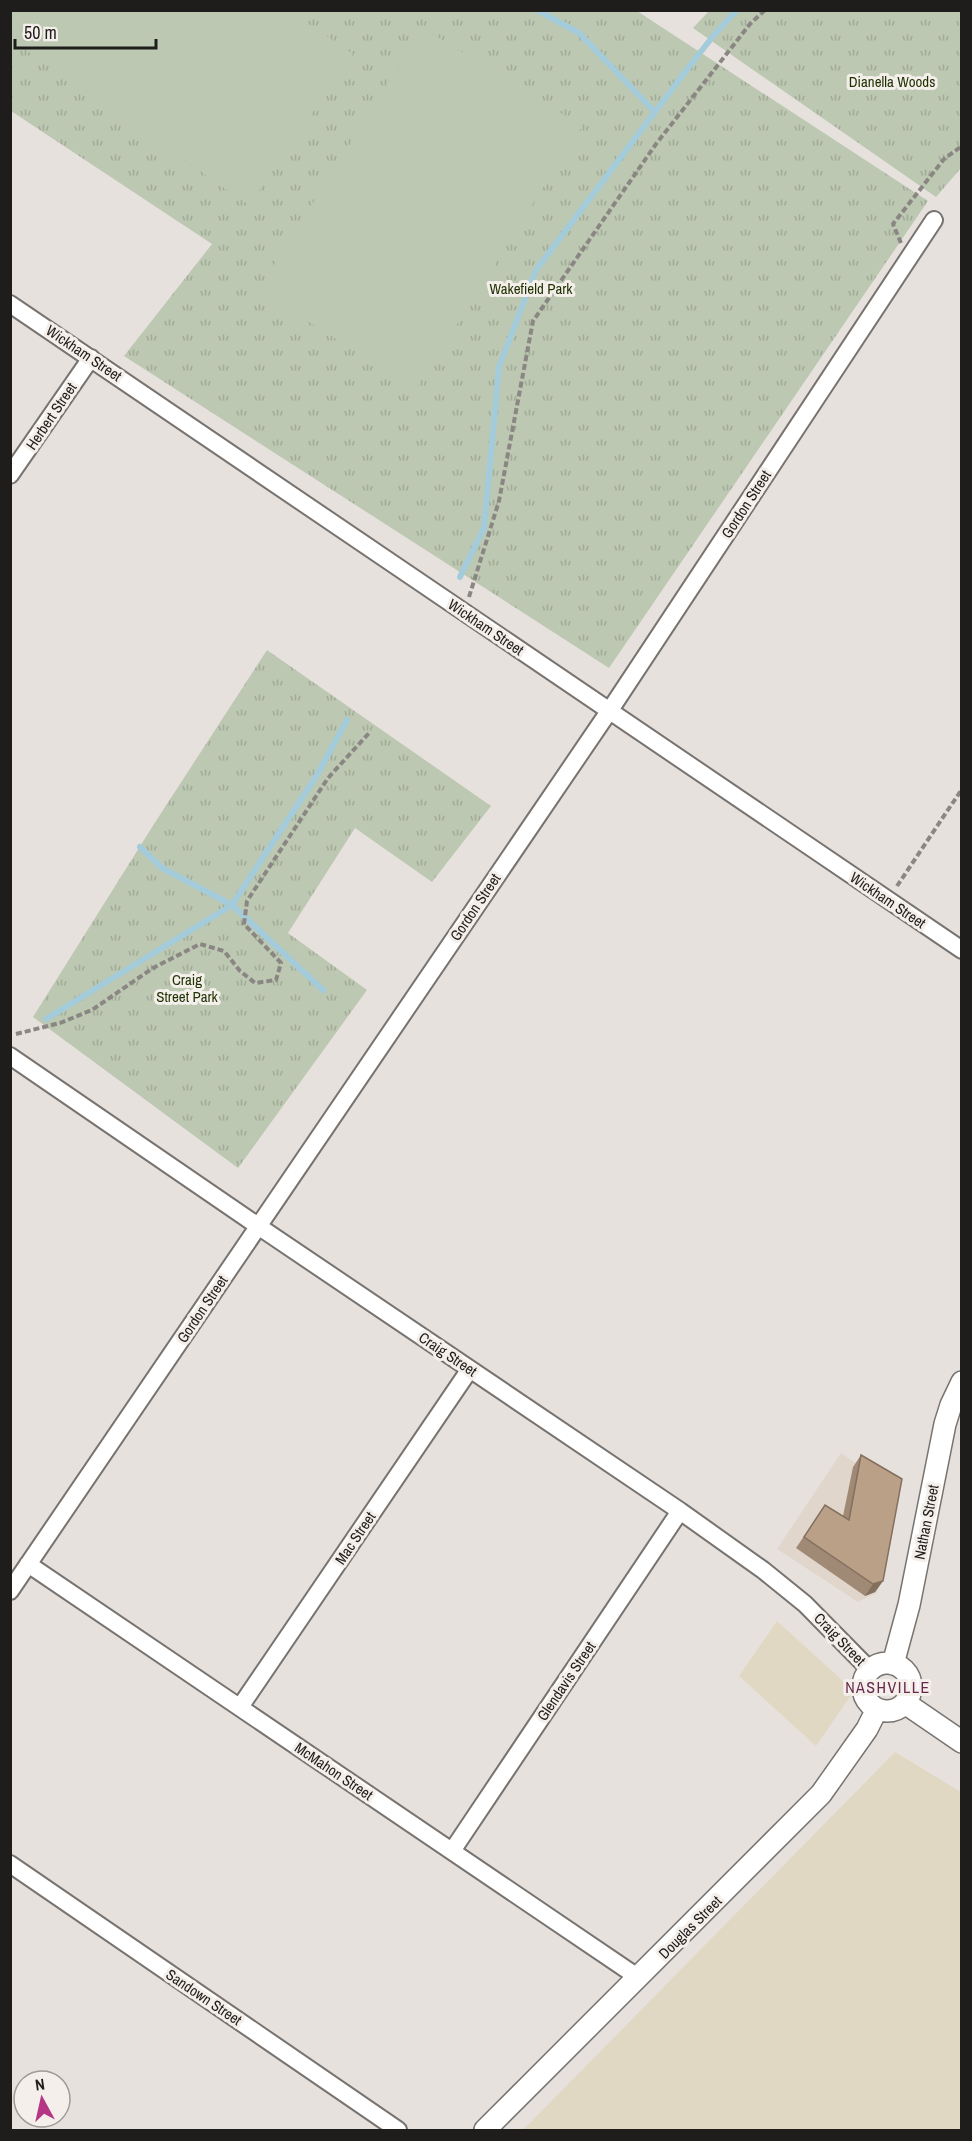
<svg xmlns="http://www.w3.org/2000/svg" width="972" height="2141" font-family="'Archivo Narrow',sans-serif">
<style>
.built{fill:#e1d6cc}
.education{fill:#e1d8c3}
.grass{fill:url(#grass-tufts)}
.pitch{fill:#bcc8b1}
.lines{fill:none;stroke-linecap:round;stroke-linejoin:round}
.stream{stroke:#a4cbda;stroke-width:6}
.minor-casing{stroke:#78736f;stroke-width:20}
.tertiary-casing{stroke:#78736f;stroke-width:24}
.path{stroke:#8a8683;stroke-width:4;stroke-dasharray:6 3;stroke-linecap:butt}
.minor{stroke:#fff;stroke-width:16}
.tertiary{stroke:#fff;stroke-width:21}
.wall{fill:#a18a75}
.shaded-wall{fill:#83705f}
.building{fill:#bba088;stroke:#83705f;stroke-width:1.5}
.labels{text-anchor:middle;dominant-baseline:central;stroke-width:6;stroke-linejoin:round;paint-order:stroke}
.park-label{font-size:15px;fill:#1e3100;stroke:#f4efea}
.street-label{font-size:15px;fill:#1f1d1c;stroke:#f4efea}
.neighbourhood-label{font-size:16px;letter-spacing:1.5px;fill:#66284d;stroke:#f4efea}
</style>
<defs>
<pattern id="grass-tufts" width="24" height="20" patternUnits="userSpaceOnUse" patternTransform="scale(1.5)"><rect width="24" height="20" fill="#bcc8b1"/><path d="M3 7l-1-3M5 7V3M7 7l1-3M15 17l-1-3M17 17v-4M19 17l1-3" fill="none" stroke="#a1ab98"/></pattern>
</defs>
<rect width="100%" height="100%" fill="#e7e1dd"/>
<path class="built" d="M841,1453l57,39 -21,101 -19,9 -81,-53z"/>
<path class="education" d="M777,1621l77,70 -38,55 -77,-70z
M895,1752l66,40v338h-438z"/>
<path class="grass" d="M10,11h627l291,190 -319,467 -485,-312 88,-112 -201,-133z
M709,11h252v157l-25,29 -243,-169z
M267,650l224,156 -59,76 -77,-54 -67,105 79,57 -129,178 -205,-151 121,-193z"/>
<path class="pitch" d="M288,10l65,44 -104,151 -238,-165v-9l14,-20z
M423,28l159,98 -166,263 -158,-99z"/>
<g class="lines">
<path class="stream" d="M537,10l42,23 76,79
M460,577l24,-49 15,-161 37,-97 152,-202 26,-33 23,-25
M140,847l22,21 70,37 91,85
M46,1019l186,-114 85,-130 30,-55"/>
<g class="minor-casing">
<path id="minor" d="M10,304l952,646
M10,475l81,-117
M10,1056l248,170 422,285 83,59 42,34 65,66
M28,1564l611,414
M10,1591l606,-890 318,-481
M240,1707l230,-338
M452,1851l228,-340
M10,1864l388,266"/>
</g>
<g class="tertiary-casing">
<path id="tertiary" d="M863 1687a24 24 0 1 1 48 0a24 24 0 1 1-48 0Z
M893,1664l16,-59 36,-181 6,-19 11,-23
M905,1703l57,39
M485,2130l336,-336 46,-65 10,-20"/>
</g>
<path class="path" d="M901,243l-8,-19 51,-65 18,-13
M469,597l30,-96 34,-180 123,-177 94,-120 15,-14
M897,886l65,-97
M16,1034l44,-11 32,-13 61,-42 47,-24 24,7 16,20 15,12 21,-3 5,-17 -37,-39 3,-23 81,-123 42,-46"/>
<use href="#minor" class="minor"/>
<use href="#tertiary" class="tertiary"/>
</g>
<path class="wall" d="M861,1455l22,126 -8,11 -10,4 -69,-48 29,-43 18,11 10,-49z"/>
<path class="shaded-wall" d="M883,1581l-8,11 -10,4 8,-12z"/>
<path class="building" d="M861,1455l41,24 -19,102 -10,3 -69,-47 21,-32 24,15z"/>
<g class="labels">
<g class="park-label">
<text x="892" y="81">Dianella Woods</text>
<text x="531" y="288">Wakefield Park</text>
<text x="187" y="979">Craig<tspan x="187" dy="17">Street Park</tspan></text>
</g>
<g class="street-label">
<text transform="translate(84 353) rotate(34)">Wickham Street</text>
<text transform="translate(51 416) rotate(-56)">Herbert Street</text>
<text transform="translate(746 504) rotate(-57)">Gordon Street</text>
<text transform="translate(486 627) rotate(34)">Wickham Street</text>
<text transform="translate(888 900) rotate(34)">Wickham Street</text>
<text transform="translate(475 907) rotate(-56)">Gordon Street</text>
<text transform="translate(202 1309) rotate(-56)">Gordon Street</text>
<text transform="translate(448 1354) rotate(34)">Craig Street</text>
<text transform="translate(926 1522) rotate(-79)">Nathan Street</text>
<text transform="translate(355 1538) rotate(-56)">Mac Street</text>
<text transform="translate(840 1639) rotate(46)">Craig Street</text>
<text transform="translate(566 1681) rotate(-56)">Glendavis Street</text>
<text transform="translate(334 1771) rotate(34)">McMahon Street</text>
<text transform="translate(690 1927) rotate(-45)">Douglas Street</text>
<text transform="translate(204 1997) rotate(34)">Sandown Street</text>
</g>
<g class="neighbourhood-label">
<text x="888" y="1687">NASHVILLE</text>
</g>
</g>
<rect width="972" height="2141" fill="none" stroke="#1f1d1c" stroke-width="24"/>
<g transform="translate(42 2099) rotate(352)"><circle r="28" fill="#f4efea" stroke="#9f9b98" stroke-width="1.5"/>
<path d="M0-4.5L10 22L0 15L-10 22Z" fill="#b53684"/>
<text y="-9" font-size="16" font-weight="bold" text-anchor="middle" fill="#1f1d1c">N</text>
</g>
<path d="M15 39v9h141v-9" fill="none" stroke="#1f1d1c" stroke-width="3"/>
<text x="24" y="39" font-size="18" fill="#1f1d1c" stroke="#f4efea" stroke-width="4.5" paint-order="stroke">50 m</text>
</svg>
